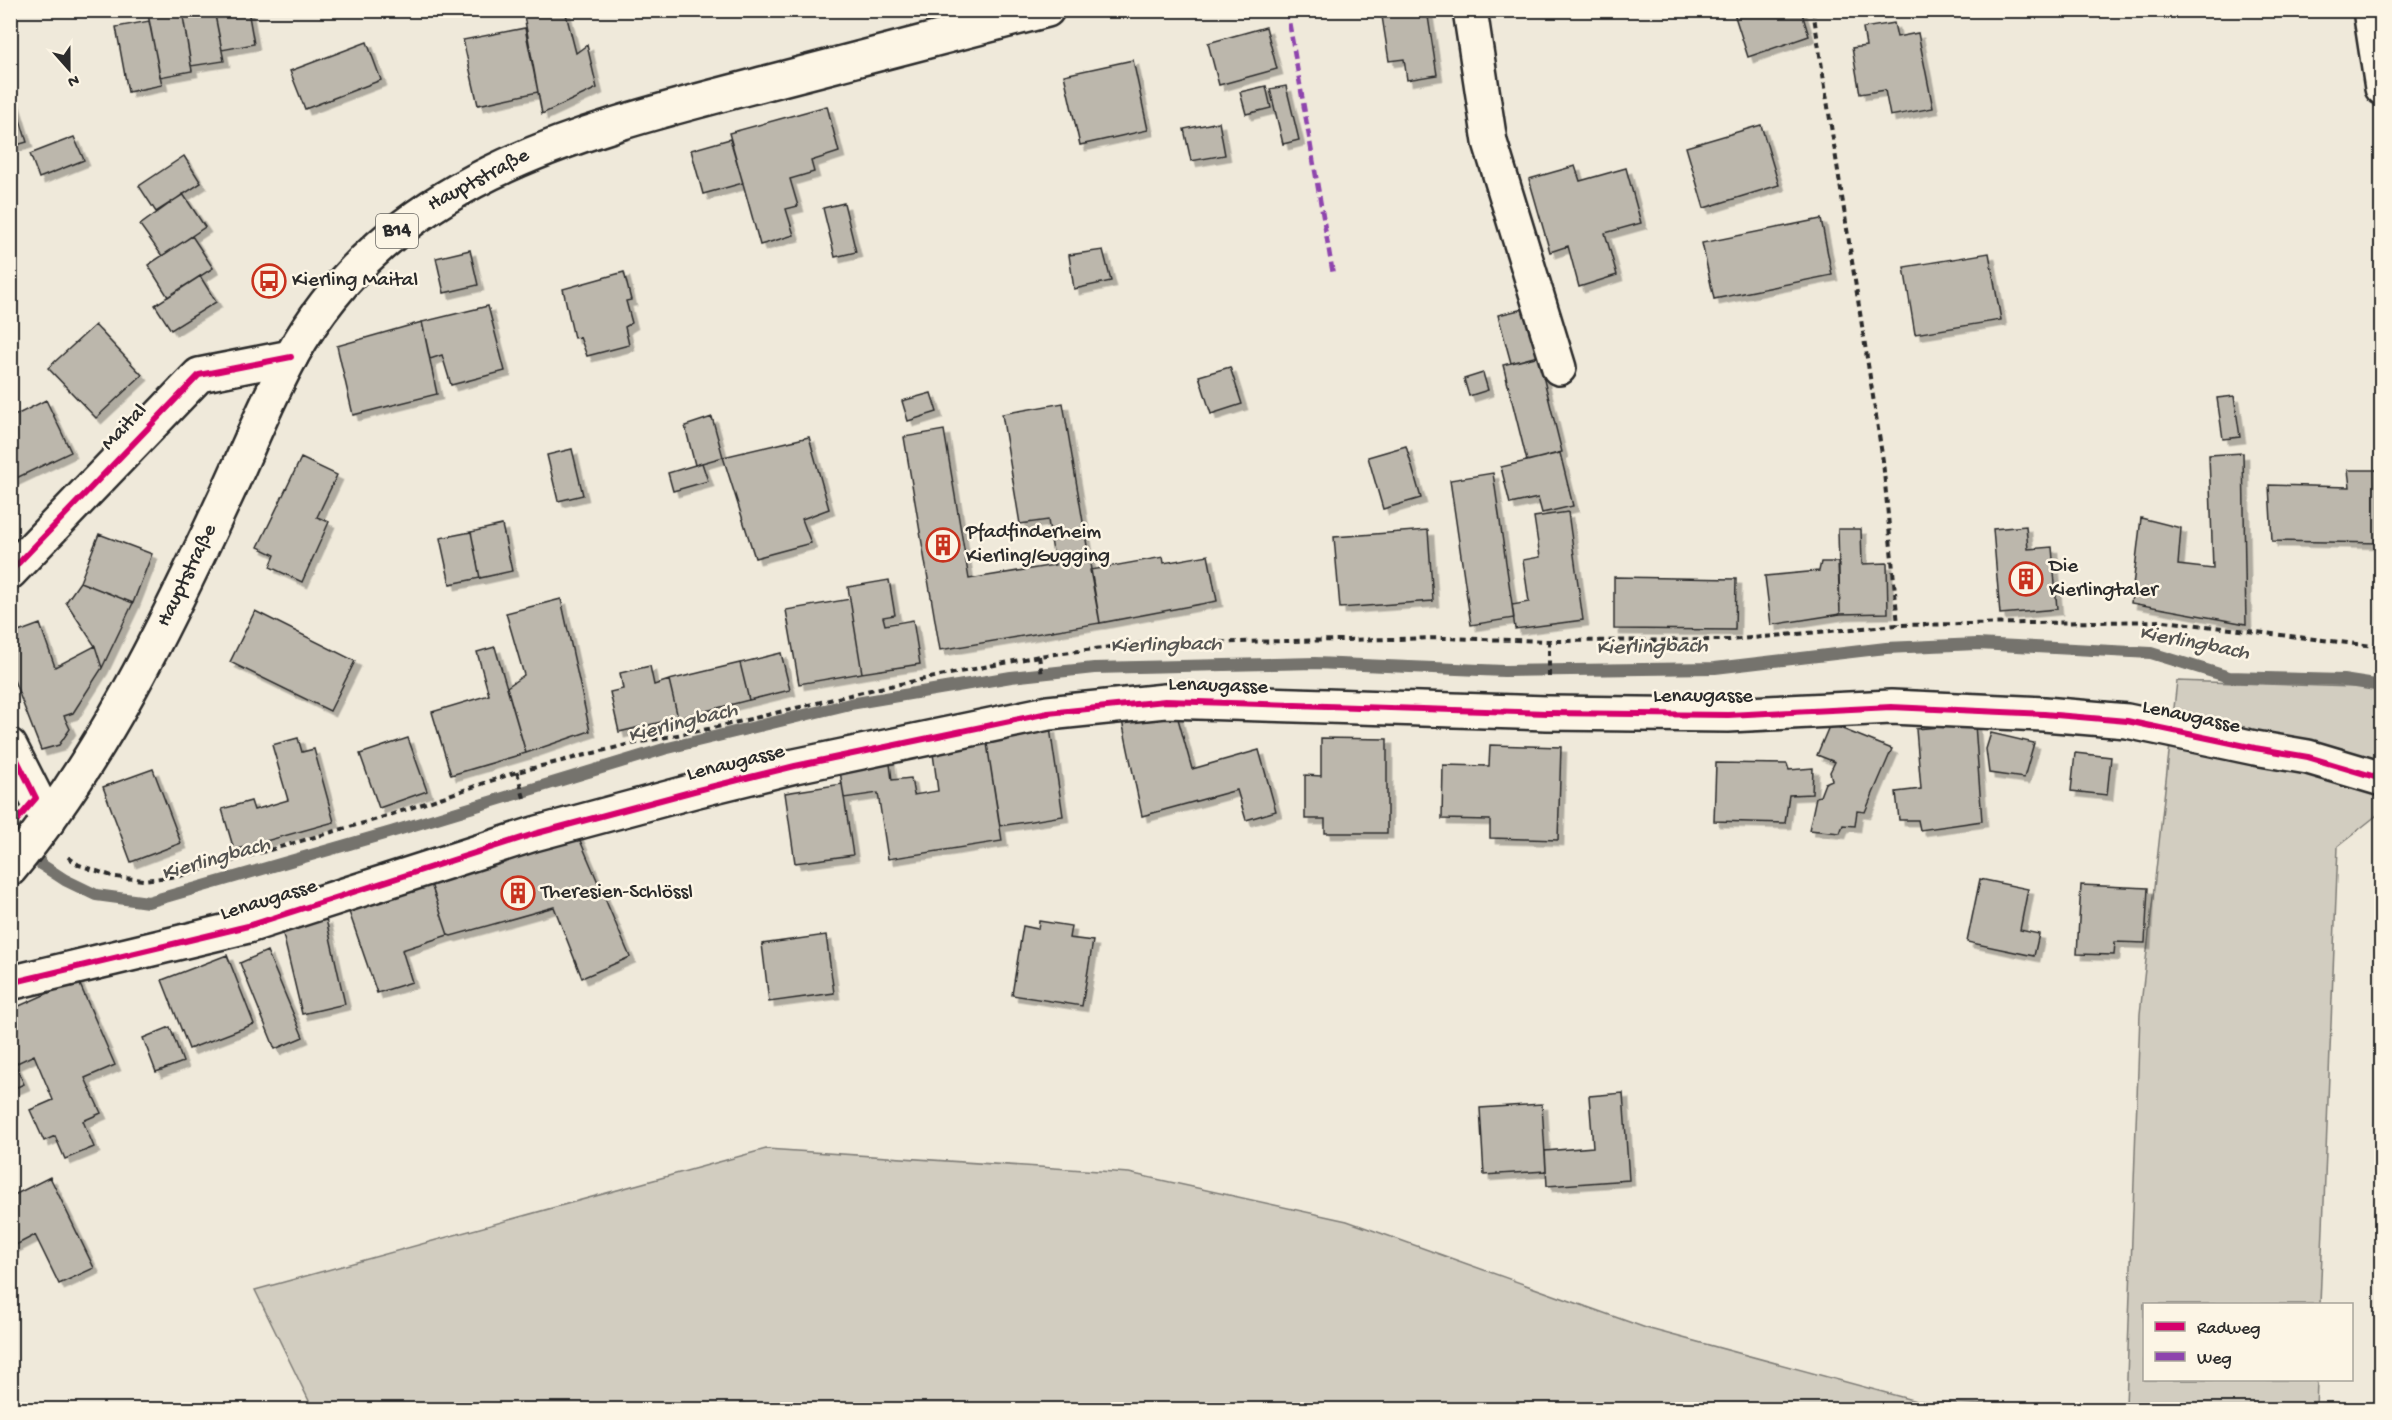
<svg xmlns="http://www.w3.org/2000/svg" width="2392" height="1420" font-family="'Gochi Hand',sans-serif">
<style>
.green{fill:#d2cdc0;stroke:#7e7c76;stroke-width:1.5}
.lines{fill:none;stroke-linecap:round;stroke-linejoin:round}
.stream{stroke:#75736d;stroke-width:12}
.building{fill:#bcb7ac;stroke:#2b2b2b;stroke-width:1.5;filter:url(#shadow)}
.minor-casing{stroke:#2b2b2b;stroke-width:38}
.major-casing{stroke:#2b2b2b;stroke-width:38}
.path{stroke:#2b2b2b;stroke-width:4;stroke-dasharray:6 4.5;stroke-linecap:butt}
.minor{stroke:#fcf5e5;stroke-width:33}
.major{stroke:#fcf5e5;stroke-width:33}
.quiet{stroke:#8e44ad;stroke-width:4.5;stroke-dasharray:9 4.5;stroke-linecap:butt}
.cycleway-casing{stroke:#fcf5e5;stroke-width:10}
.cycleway{stroke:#d6006c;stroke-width:6}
.labels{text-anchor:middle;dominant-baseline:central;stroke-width:5;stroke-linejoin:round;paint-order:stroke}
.shield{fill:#fcf5e5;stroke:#6a6863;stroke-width:1.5}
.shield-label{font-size:20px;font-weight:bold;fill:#2b2b2b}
.street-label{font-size:21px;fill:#2b2b2b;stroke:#fcf5e5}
.poi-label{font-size:21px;fill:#2b2b2b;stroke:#fcf5e5;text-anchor:start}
.water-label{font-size:22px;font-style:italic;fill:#565552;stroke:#fcf5e5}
</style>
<defs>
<filter id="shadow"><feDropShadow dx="5.5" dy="5.5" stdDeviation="0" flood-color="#0004"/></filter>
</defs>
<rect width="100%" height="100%" fill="#efe9da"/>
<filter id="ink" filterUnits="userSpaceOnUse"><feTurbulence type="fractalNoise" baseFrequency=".0167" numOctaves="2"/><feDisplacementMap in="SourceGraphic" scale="12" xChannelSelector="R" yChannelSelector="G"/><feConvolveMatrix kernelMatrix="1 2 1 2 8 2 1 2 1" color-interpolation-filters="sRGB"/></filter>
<g filter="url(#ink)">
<path class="green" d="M2177,681l204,7v124l-43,34 -18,458h-176v76h173l-1,29 -184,1 -6,-4 14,-392z
M766,1149l363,24 218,48 299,107 270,73 106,5 30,3h-1739l-58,-119z"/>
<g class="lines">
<path class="stream" d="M10,818l32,47 23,15 31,15 52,7 243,-70 273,-83 186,-45 161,-27 83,-9 221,-5 189,8 211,-3 171,-20 91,-4 174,9 78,24 114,3 39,6"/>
</g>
<path class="building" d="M170,10h12l10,61 -32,6 -12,-63z
M182,10h32l10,51 -33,5z
M214,10h34l6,34 -32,6z
M523,10h42l11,43 11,-8 10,43 -55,26z
M1381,10h46l10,65 -30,5 -3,-21 -15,2z
M1733,10h68l8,26 -61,21z
M149,21l13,64 -34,7 -12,-65z
M1894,23l3,14 21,-4 15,75 -43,8 -5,-26 -25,4 -8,-46 14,-2 -3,-18z
M1266,27l11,42 -58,16 -11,-42z
M525,28l13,64 -60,13 -15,-65z
M367,42l14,38 -76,29 -15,-38z
M1133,60l15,70 -68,15 -16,-70z
M1266,86l5,22 -25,6 -6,-22z
M1286,86l13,54 -16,4 -13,-55z
M10,88l17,54 -17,5z
M827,106l12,46 -28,9 3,11 -24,7 8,27 -12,3 8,26 -34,10 -31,-112z
M1219,122l6,33 -34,6 -7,-32z
M1761,125l18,60 -75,23 -18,-61z
M74,137l10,23 -45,18 -9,-24z
M730,139l13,44 -40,11 -12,-44z
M184,156l17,27 -45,29 -17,-26z
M1575,166l5,15 46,-13 15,55 -36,10 12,42 -38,12 -11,-41 -18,6 -21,-73z
M183,194l22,33 -43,29 -22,-31z
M844,203l12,49 -21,5 -12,-49z
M1821,219l11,56 -118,24 -12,-56z
M192,236l21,32 -45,29 -20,-32z
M470,250l8,35 -34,8 -8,-35z
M1103,250l8,31 -37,8 -5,-34z
M1989,253l12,67 -86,14 -11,-67z
M624,272l7,28 -5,1 6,22 -7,4 4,18 -42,11 -7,-19 -6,1 -11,-49z
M200,276l16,26 -45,28 -16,-25z
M488,306l17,65 -54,14 -9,-30 -12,4 -8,-37z
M1528,308l12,48 -29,7 -13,-48z
M422,322l15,72 -84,21 -16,-69z
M95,325l47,50 -46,43 -48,-50z
M1538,356l24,96 -35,9 -24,-96z
M1230,367l12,37 -31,10 -12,-38z
M1483,373l5,17 -19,6 -5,-17z
M931,393l6,19 -29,9 -6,-20z
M2234,396l6,41 -17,2 -6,-41z
M46,400l25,52 -61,29v-63z
M1063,403l37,220 -160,27 -36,-213 40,-7 25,149 86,-14 -7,-45 -28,4 -18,-110z
M712,417l11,40 -28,8 -10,-39z
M809,437l20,72 -27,10 9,24 -56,15 -32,-101z
M1406,446l15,52 -38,11 -15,-52z
M572,449l11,46 -25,6 -11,-46z
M1560,453l13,53 -31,7 -4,-15 -28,6 -9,-37z
M2243,453l3,171 -115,-21 10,-85 40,10 -3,37 35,4 -4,-114z
M301,458l36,17 -20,42 12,5 -27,60 -32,-15 5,-12 -17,-8z
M702,463l6,18 -35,10 -5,-18z
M2348,470h34v73l-110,-2 -3,-56 81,2z
M1493,473l21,145 -43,7 -21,-145z
M1568,512l15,108 -68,9 -3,-24 17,-3 -6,-42 17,-3 -6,-40z
M502,525l10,46 -32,7 -9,-46z
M2026,526l2,23 24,-2 5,62 -57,5 -7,-85z
M1838,529h23l1,35 25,-1 1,50 -48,1z
M1428,530l5,71 -93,7 -6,-71z
M471,532l9,46 -30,6 -10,-46z
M99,534l53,20 -19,49 -53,-21z
M1208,555l9,46 -117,22 -10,-53 73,-13 1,6z
M1821,562h17l2,52 -69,11 -6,-49 54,-5z
M1614,577l122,2 -1,51 -121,-1z
M889,580l6,35 -12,2 2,8 28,-5 7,44 -58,9 -14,-86z
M80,582l53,21 -31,65 -7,-22 -29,-44z
M561,599l29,132 -64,22 -19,-66 17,-12 -18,-62z
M850,599l12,74 -63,11 -13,-74z
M255,611l100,50 -25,50 -100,-49z
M40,624l15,43 40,-21 7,22 -29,45 -9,3 6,13 -11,16 -18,5 -31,-80v-35z
M495,647l31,106 -75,22 -19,-63 57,-17 -12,-43z
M781,653l9,37 -41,10 -9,-37z
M740,663l9,37 -71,18 -9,-38z
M650,666l4,19 15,-5 9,38 -59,14 -9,-40 13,-3 -3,-16z
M1177,715l15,54 67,-19 17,61 -30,9 -9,-30 -95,26 -21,-100z
M1830,724l62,25 -27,63 -8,-1 -2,15 -12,-1 -3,8 -31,-3 7,-33 4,-1 5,-13 7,-3 -2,-8 5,-10 -18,-7z
M1975,724l7,97 -62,9 -2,-10h-19l-3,-28 25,-3 -5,-60z
M1050,728l13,88 -63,10 -14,-89z
M1991,733l43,10 -10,35 -35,-5 -3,-24z
M986,737l16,104 -114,18 -10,-66 -34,5 -5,-34 50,-8 3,24 19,-2 3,17 24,-4 -6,-45z
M298,738l4,14 12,-3 20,73 -100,28 -12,-41 29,-8 3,9 34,-10 -16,-55z
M408,738l19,53 -48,17 -19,-54z
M1321,738l66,1v94h-62v-14h-20v-44l16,1z
M1490,745l71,2 -3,93 -68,-2v-18l-48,-1 1,-54 46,1z
M2075,753l36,4 -4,38 -36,-4z
M1716,763l71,1 2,6 24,-2 -1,26 -23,1 -4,28 -71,-2z
M153,769l28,74 -50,19 -28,-75z
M842,784l11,71 -58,8 -10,-70z
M576,831l54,126 -48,21 -28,-71 -103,29 -3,-1 -19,-57z
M429,878l19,57 -46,15 10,32 -35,11 -30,-87z
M1980,879l48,10 -8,41 19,4 -5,22 -67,-14z
M2081,885l67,3 -3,55 -30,-1 -1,13 -37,-1z
M326,919l19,85 -43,10 -20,-84z
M1039,921l32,5 -2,12 24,3 -11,65 -70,-11 11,-69 15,3z
M826,935l8,58 -65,9 -7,-58z
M267,951l36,86 -28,12 -35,-86z
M227,955l27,69 -65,25 -27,-69z
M78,980l37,85 -30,13 16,35 -18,8 11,26 -29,12 -10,-23 -11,5 -14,-31 23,-10 -19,-45 -19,9 -5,-11v-43z
M170,1027l13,35 -27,10 -13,-34z
M10,1053l14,31 -14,6z
M1623,1093l6,87 -82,6 -2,-35 48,-4 -4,-51z
M1542,1104l4,67 -62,4 -4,-67z
M50,1177l44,91 -35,16 -24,-49 -23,12 -2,-3v-47z"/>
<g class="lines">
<g class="minor-casing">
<path id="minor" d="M1470,10l20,132 69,226
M2370,10l12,78
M10,572l189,-197 92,-18
M10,746l38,75
M10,983l238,-57 286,-92 160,-43 101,-25 253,-53 117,-12 382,12 181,2 163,-8 153,7 83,7 128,27 53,9 74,22"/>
</g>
<g class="major-casing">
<path id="major" d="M10,869c91,-109 155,-242 214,-369 23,-48 42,-99 68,-145 101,-180 289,-224 474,-272 94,-24 187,-49 281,-73"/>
</g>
<path class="path" d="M1813,10l70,451 15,164
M1039,656l3,20
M1549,677v-36
M517,772l7,26
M68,857l11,8 36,12 28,3 36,-4 202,-58 136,-46 109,-27 87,-17 162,-39 164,-33 95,-12 310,-6 105,3 180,-1 169,-15 266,-4 218,26"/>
<use href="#minor" class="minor"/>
<use href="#major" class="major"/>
<path class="quiet" d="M1287,10l46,264"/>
<g class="cycleway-casing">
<path id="cycleway" d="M10,572l189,-197 92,-18
M10,746l26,52 -26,30
M10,983l238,-57 286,-92 160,-43 101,-25 253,-53 117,-12 382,12 181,2 163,-8 153,7 83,7 128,27 53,9 74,22"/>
</g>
<use href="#cycleway" class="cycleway"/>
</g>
</g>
<defs>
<g id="bus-ring" transform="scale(1.725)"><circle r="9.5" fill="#fcf5e5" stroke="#c8321e" stroke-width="1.5"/><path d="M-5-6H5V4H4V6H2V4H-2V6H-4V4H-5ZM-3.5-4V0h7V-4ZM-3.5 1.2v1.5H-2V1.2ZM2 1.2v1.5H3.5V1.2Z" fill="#c8321e"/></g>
<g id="building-ring" transform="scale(1.725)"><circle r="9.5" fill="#fcf5e5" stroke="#c8321e" stroke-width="1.5"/><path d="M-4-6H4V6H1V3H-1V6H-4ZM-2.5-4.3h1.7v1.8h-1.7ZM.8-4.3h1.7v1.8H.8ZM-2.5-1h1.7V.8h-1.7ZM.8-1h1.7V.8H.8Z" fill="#c8321e"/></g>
</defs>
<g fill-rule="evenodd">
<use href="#bus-ring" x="269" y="281"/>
<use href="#building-ring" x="943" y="545"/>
<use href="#building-ring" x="2026" y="579"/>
<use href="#building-ring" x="518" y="893"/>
</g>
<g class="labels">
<rect class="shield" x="376" y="214" width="42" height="34" rx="4.5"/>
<g class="shield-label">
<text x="397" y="231">B14</text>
</g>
<g class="street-label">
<text transform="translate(479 181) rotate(-28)">Hauptstraße</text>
<text transform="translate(125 428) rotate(-46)">Maital</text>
<text transform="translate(188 576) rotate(-64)">Hauptstraße</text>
<text transform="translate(1218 687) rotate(2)">Lenaugasse</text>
<text x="1703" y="697">Lenaugasse</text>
<text transform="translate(2191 718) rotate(12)">Lenaugasse</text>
<text transform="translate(736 764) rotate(-14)">Lenaugasse</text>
<text transform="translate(269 901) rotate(-17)">Lenaugasse</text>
</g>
<g class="poi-label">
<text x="292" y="281">Kierling Maital</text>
<text x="966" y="533">Pfadfinderheim<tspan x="966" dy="24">Kierling/Gugging</tspan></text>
<text x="2049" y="567">Die<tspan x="2049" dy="24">Kierlingtaler</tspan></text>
<text x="541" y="893">Theresien-Schlössl</text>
</g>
<g class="water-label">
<text transform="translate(2194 644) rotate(11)">Kierlingbach</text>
<text transform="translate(1166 646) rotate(-1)">Kierlingbach</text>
<text transform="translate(1652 648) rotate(-1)">Kierlingbach</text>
<text transform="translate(683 724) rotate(-14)">Kierlingbach</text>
<text transform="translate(216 860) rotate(-16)">Kierlingbach</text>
</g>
</g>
<rect width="2392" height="1420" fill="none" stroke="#fcf5e5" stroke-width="36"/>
<rect x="18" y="18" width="2356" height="1384" fill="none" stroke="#2b2b2b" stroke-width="2" filter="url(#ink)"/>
<rect x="2143" y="1303" width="210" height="78" fill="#fcf5e5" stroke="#a8a49b" stroke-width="1.5"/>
<rect x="2155" y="1322" width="30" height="9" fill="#d6006c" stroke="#a8a49b" stroke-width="1.5"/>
<text x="2197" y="1333" font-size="18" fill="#2b2b2b">Radweg</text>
<rect x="2155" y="1352" width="30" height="9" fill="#8e44ad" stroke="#a8a49b" stroke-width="1.5"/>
<text x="2197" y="1363" font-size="18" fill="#2b2b2b">Weg</text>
<g transform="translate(69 69) rotate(159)" stroke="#fcf5e5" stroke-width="4.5" paint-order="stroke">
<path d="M0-4.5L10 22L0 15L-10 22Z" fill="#2b2b2b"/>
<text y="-9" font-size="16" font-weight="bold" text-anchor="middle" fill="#2b2b2b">N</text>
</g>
</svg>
